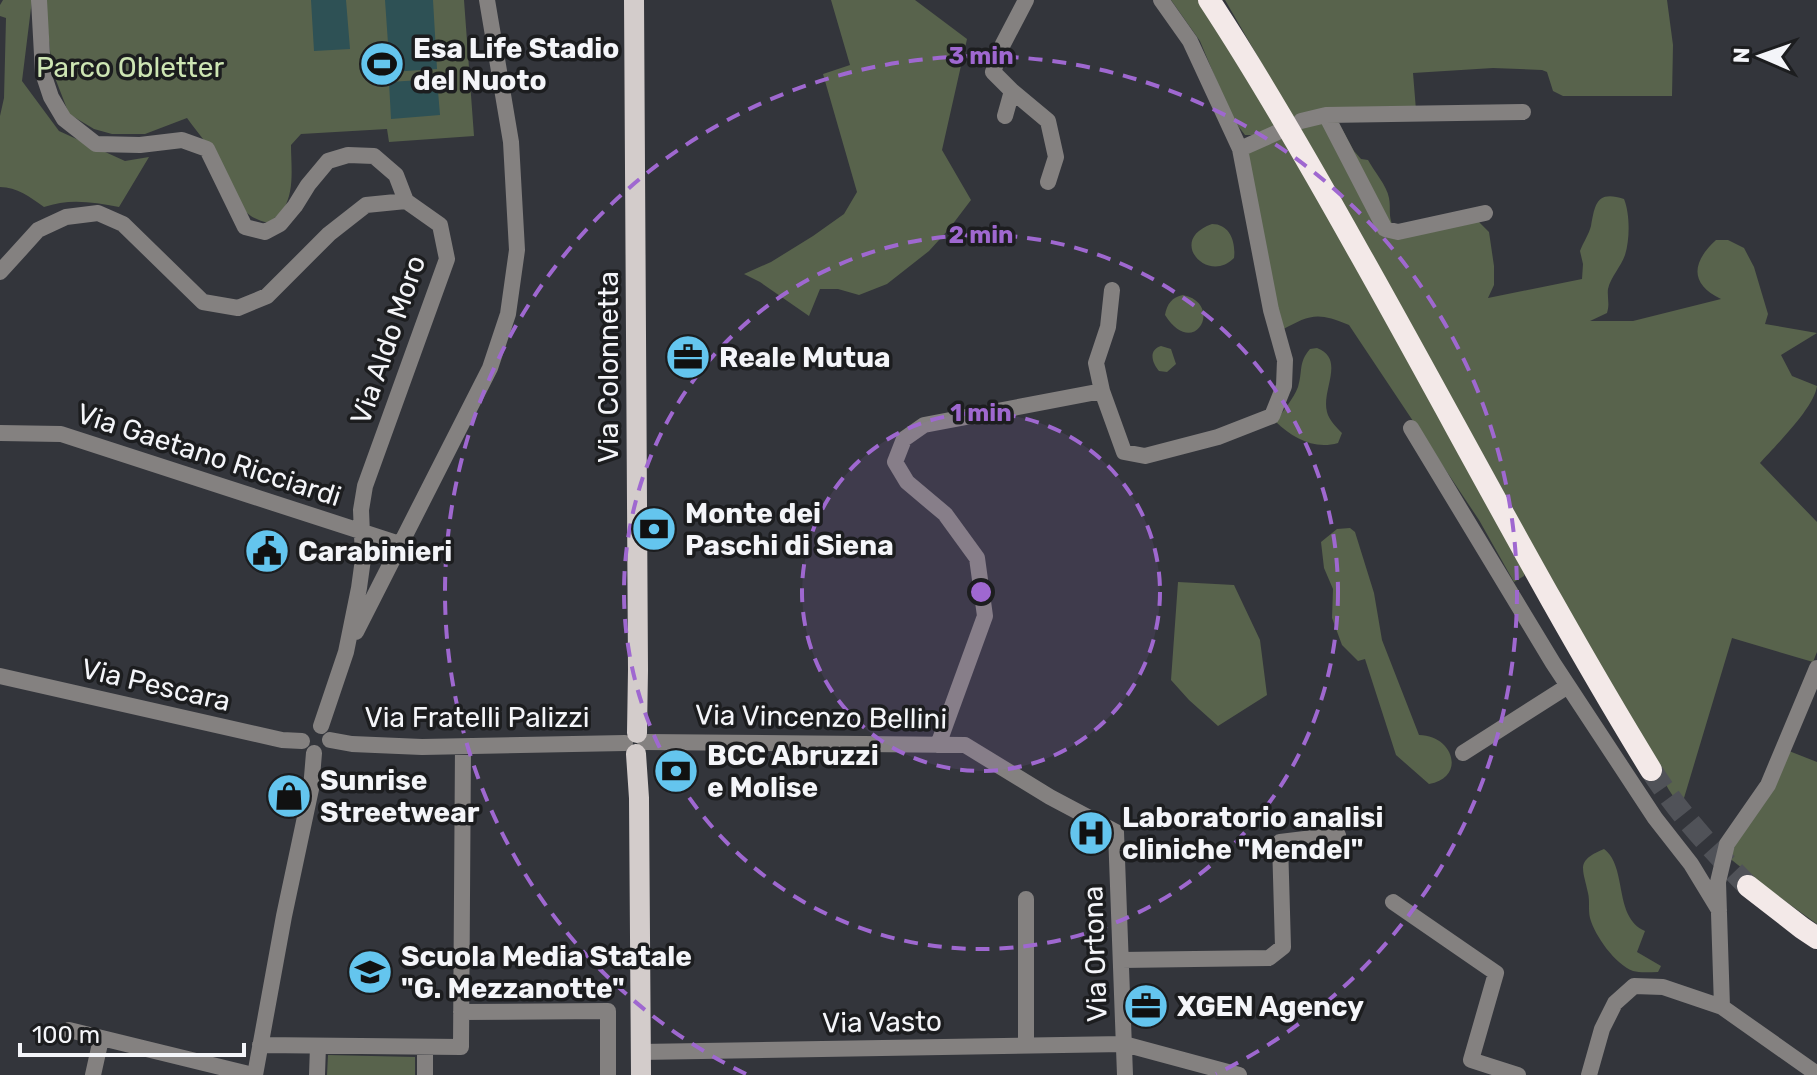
<svg xmlns="http://www.w3.org/2000/svg" width="1817" height="1075" font-family="Rubik,sans-serif">
<style>
.green{fill:#58634c}
.water{fill:#2e5155}
.lines{fill:none;stroke-linecap:round;stroke-linejoin:round}
.highway-tunnel{stroke:#505258;stroke-width:22;stroke-dasharray:22 11;stroke-linecap:butt}
.minor{stroke:#848180;stroke-width:16}
.major{stroke:#d3cccb;stroke-width:20}
.highway{stroke:#f3e9e8;stroke-width:22}
.ring{fill:none;stroke:#9f68d0;stroke-width:4;stroke-dasharray:14 10}
.labels{text-anchor:middle;dominant-baseline:central;stroke-width:7;stroke-linejoin:round;paint-order:stroke}
.poi-label{font-size:28px;font-weight:bold;fill:#f4f5f9;stroke:#1c1d1f;text-anchor:start}
.park-label{font-size:28px;fill:#cde5b3;stroke:#1c1d1f}
.street-label{font-size:28px;fill:#f4f5f9;stroke:#1c1d1f}
.centre{fill:#9f68d0;stroke:#1c1d1f;stroke-width:4}
.ring-label{font-size:24px;text-anchor:middle;font-weight:bold;fill:#9f68d0;stroke:#1c1d1f;stroke-width:7;stroke-linejoin:round;paint-order:stroke}
</style>
<rect width="100%" height="100%" fill="#33353b"/>
<path class="green" d="M3,0h29l-10,81 37,50 66,30 24,-4 -30,50c-26,-5 -50,-9 -75,0 -14,-10 -27,-20 -44,-20v-71l4,-18 2,-80 -6,-2v-11z
M45,0h419l10,136 -85,6 -2,-13 -86,5 -10,11c0,21 4,46 -8,65 -3,4 -10,9 -14,13 -33,-7 -32,-28 -46,-54 -9,-18 -24,-34 -36,-51l-42,16h-33l-18,-5 -25,-15 -17,-44z
M831,0h84l52,39 -25,111 29,50 -22,29 -20,22 -42,33 -28,11 -21,-6h-18l-11,27 -49,-34 -16,-8 27,-12 42,-26 31,-22 13,-22 -34,-118 27,-9z
M1171,0h28l81,128 -26,7h-9l-13,-17 -32,-77z
M1225,0h442l6,45 -1,51h-109l-10,-5 -6,-19 -5,-2 -49,-2 -80,5 3,37 -121,11z
M1336,118l18,33 7,8 7,1c6,11 19,26 21,38 2,10 -1,18 4,28l83,-7 13,13 5,34v19l-6,13 94,-19 1,-15 -3,-13c3,-8 9,-17 11,-25 4,-21 5,-36 33,-27 6,15 6,40 1,56 -4,12 -14,21 -17,34 -1,8 2,15 -1,24l-17,8h43l88,-22c-31,-15 -30,-36 -5,-59h12l16,8 10,19 8,27 6,20 -3,10 52,9 -36,22 11,21 25,10c-3,22 -41,59 -57,77l57,59v130l-4,10 -81,-24 -51,170 -12,-18 -148,-261 -7,-19 -216,-384z
M1282,135l243,436 -1,5 -10,6 -35,-62 -130,-195c-32,-13 -38,-11 -69,6l-35,-178z
M1212,224c18,0 24,18 22,34 -26,27 -68,-18 -22,-34z
M1183,295c42,9 11,66 -18,20 2,-11 7,-18 18,-20z
M1161,346l10,3 5,15 -9,8 -8,-1c-7,-8 -11,-21 2,-25z
M1317,348c29,11 4,42 10,64 2,8 9,15 15,21l-4,10c-24,7 -45,-5 -62,-21 7,-12 17,-22 22,-35 5,-16 0,-24 12,-38z
M1350,528l5,4 19,61 8,47 37,95c34,0 48,42 10,49l-33,-29 -31,-96 -7,2 -16,-16 -10,-27 1,-29 -9,-21 -3,-26 16,-13z
M1178,582l56,3 26,55 7,55 -49,31 -29,-26 -18,-20z
M1789,751l28,11v162l-50,-36 -39,-31z
M1604,849c24,18 9,68 41,82l-8,21 24,14 -3,6c-8,0 -18,1 -25,-1 -18,-7 -38,-35 -43,-53 -2,-8 0,-17 -2,-25 -5,-25 -13,-32 16,-44z
M328,1055l87,2v18h-88z"/>
<path class="water" d="M311,0h35l4,49 -36,2z
M385,0h48l4,69 -47,3z
M437,79l3,36 -49,4 -2,-37z"/>
<g class="lines">
<path class="highway-tunnel" d="M1651,770c29,45 60,78 97,116"/>
<path class="minor" d="M39,0l4,73 8,24 13,22 32,25 44,1 42,-5 25,9 38,78 20,5 15,-8 15,-18 13,-21 20,-24 20,-6 26,1 22,19 10,26
M1161,0l29,41 50,108 38,-17
M1012,91l36,30 8,36 -8,25
M1326,115l59,114 13,3 87,-19
M1005,116l7,-25 -19,-19 10,-28 23,-44
M1301,121l25,-6 197,-3
M0,272l38,-42 28,-13 32,-4 25,11 80,78 35,6 29,-12 62,-62 37,-29 40,-4 34,24 7,34 -82,227 -4,24 2,49 -4,29 -13,64 -25,74
M1112,290l-4,37 -12,36 6,28 22,61 21,4 73,-19 54,-21 12,-30 1,-26 -14,-50 -31,-161
M1411,428l142,235 102,155 36,46 28,46
M0,433l61,1 339,110
M356,632l134,-264 18,-54 9,-64 -6,-108 -24,-142
M0,676l282,64 20,1
M330,740l22,4 70,3 203,-4
M645,742l320,3 85,52 66,35 9,243
M938,745l47,-129 -8,-58 -32,-44 -38,-32 -12,-20 9,-23 20,-14 178,-34
M1463,753l105,-67
M1393,902l103,71 -25,87 47,15
M1121,960l148,-2 14,-11 -3,-105 58,-7
M1722,1007l-4,-125 9,-38 41,-59 49,-117
M461,1012l147,-1v64
M69,1030l184,45
M260,1045l201,2 2,-300
M1026,1045v-146
M640,1052l484,-8 115,31
M93,1075l8,-36
M255,1075l29,-159 27,-127 3,-36
M317,1075l1,-29
M425,1075v-28
M1589,1075l13,-46 13,-26 19,-17 29,1 59,20 95,67"/>
<path class="major" d="M634,0l4,670 -1,63
M636,754l3,44 2,277"/>
<path class="highway" d="M1209,0c54,82 103,168 151,254 97,172 188,348 291,516
M1748,886l54,42 15,10"/>
</g>
<circle cx="981" cy="592" r="179" fill="#9f68d0" fill-opacity=".12"/>
<g class="ring">
<circle cx="981" cy="592" r="179"/>
<circle cx="981" cy="592" r="357"/>
<path d="M746 1074A536 536 0 1 1 1216 1074"/>
</g>
<defs>
<g id="stadium-disc" transform="scale(2.3)"><circle r="9.5" fill="#64c5ee" stroke="#1c1d1f"/><path d="M0-5a6.5 5 0 1 0 0 10a6.5 5 0 1 0 0-10ZM-3.5-1.8h7v3.6h-7Z" fill="#111"/></g>
<g id="office-disc" transform="scale(2.3)"><circle r="9.5" fill="#64c5ee" stroke="#1c1d1f"/><path d="M-6-3h4V-5.5h4V-3h4V5H-6ZM-1-4.5V-3h2v-1.5ZM-6 0V1H6V0Z" fill="#111"/></g>
<g id="bank-disc" transform="scale(2.3)"><circle r="9.5" fill="#64c5ee" stroke="#1c1d1f"/><path d="M-6-4H6V4H-6ZM0-2.3a2.3 2.3 0 1 0 0 4.6a2.3 2.3 0 1 0 0-4.6Z" fill="#111"/></g>
<g id="civic-disc" transform="scale(2.3)"><circle r="9.5" fill="#64c5ee" stroke="#1c1d1f"/><path d="M-.6-6.5H3V-4.5H.6V-3L4-1V1h2V6H-6V1h2V-1L-.6-3ZM-1.2 2.5V6h2.4V2.5Z" fill="#111"/></g>
<g id="shop-disc" transform="scale(2.3)"><circle r="9.5" fill="#64c5ee" stroke="#1c1d1f"/><path d="M-5-2.5h2.3a2.7 3.5 0 0 1 5.4 0H5L5.5 6h-11ZM-1.5-2.5h3a1.5 2.3 0 0 0-3 0Z" fill="#111"/></g>
<g id="hospital-disc" transform="scale(2.3)"><circle r="9.5" fill="#64c5ee" stroke="#1c1d1f"/><path d="M-5-5h3v3.5h4V-5h3V5h-3V1.5h-4V5h-3Z" fill="#111"/></g>
<g id="school-disc" transform="scale(2.3)"><circle r="9.5" fill="#64c5ee" stroke="#1c1d1f"/><path d="M0-5L7-2L0 1L-7-2ZM-4 1L0 2.5L4 1V4Q0 6-4 4Z" fill="#111"/></g>
</defs>
<g fill-rule="evenodd">
<use href="#stadium-disc" x="382" y="64"/>
<use href="#office-disc" x="688" y="357"/>
<use href="#bank-disc" x="654" y="529"/>
<use href="#civic-disc" x="267" y="551"/>
<use href="#bank-disc" x="676" y="771"/>
<use href="#shop-disc" x="289" y="796"/>
<use href="#hospital-disc" x="1091" y="833"/>
<use href="#school-disc" x="370" y="972"/>
<use href="#office-disc" x="1146" y="1006"/>
</g>
<g class="labels">
<g class="poi-label">
<text x="413" y="48">Esa Life Stadio<tspan x="413" dy="32">del Nuoto</tspan></text>
<text x="719" y="357">Reale Mutua</text>
<text x="685" y="513">Monte dei<tspan x="685" dy="32">Paschi di Siena</tspan></text>
<text x="298" y="551">Carabinieri</text>
<text x="707" y="755">BCC Abruzzi<tspan x="707" dy="32">e Molise</tspan></text>
<text x="320" y="780">Sunrise<tspan x="320" dy="32">Streetwear</tspan></text>
<text x="1122" y="817">Laboratorio analisi<tspan x="1122" dy="32">cliniche "Mendel"</tspan></text>
<text x="401" y="956">Scuola Media Statale<tspan x="401" dy="32">"G. Mezzanotte"</tspan></text>
<text x="1177" y="1006">XGEN Agency</text>
</g>
<g class="park-label">
<text x="130" y="67">Parco Obletter</text>
</g>
<g class="street-label">
<text transform="translate(388 340) rotate(-71)">Via Aldo Moro</text>
<text transform="translate(608 367) rotate(-90)">Via Colonnetta</text>
<text transform="translate(209 455) rotate(18)">Via Gaetano Ricciardi</text>
<text transform="translate(156 685) rotate(13)">Via Pescara</text>
<text x="477" y="717">Via Fratelli Palizzi</text>
<text transform="translate(821 717) rotate(1)">Via Vincenzo Bellini</text>
<text transform="translate(1095 954) rotate(-92)">Via Ortona</text>
<text transform="translate(882 1022) rotate(-1)">Via Vasto</text>
</g>
</g>
<circle cx="981" cy="592" r="12" class="centre"/>
<g class="ring-label">
<text x="981" y="64">3 min</text>
<text x="981" y="243">2 min</text>
<text x="981" y="421">1 min</text>
</g>
<g transform="translate(1761 56) rotate(272)" stroke="#1c1d1f" stroke-width="6" paint-order="stroke">
<path d="M0-6L14 30L0 20L-14 30Z" fill="#f4f5f9"/>
<text y="-12" font-size="22" font-weight="bold" text-anchor="middle" fill="#f4f5f9">N</text>
</g>
<path d="M20 1043v12h224v-12" fill="none" stroke="#f4f5f9" stroke-width="4"/>
<text x="32" y="1043" font-size="24" fill="#f4f5f9" stroke="#1c1d1f" stroke-width="6" paint-order="stroke">100 m</text>
</svg>
